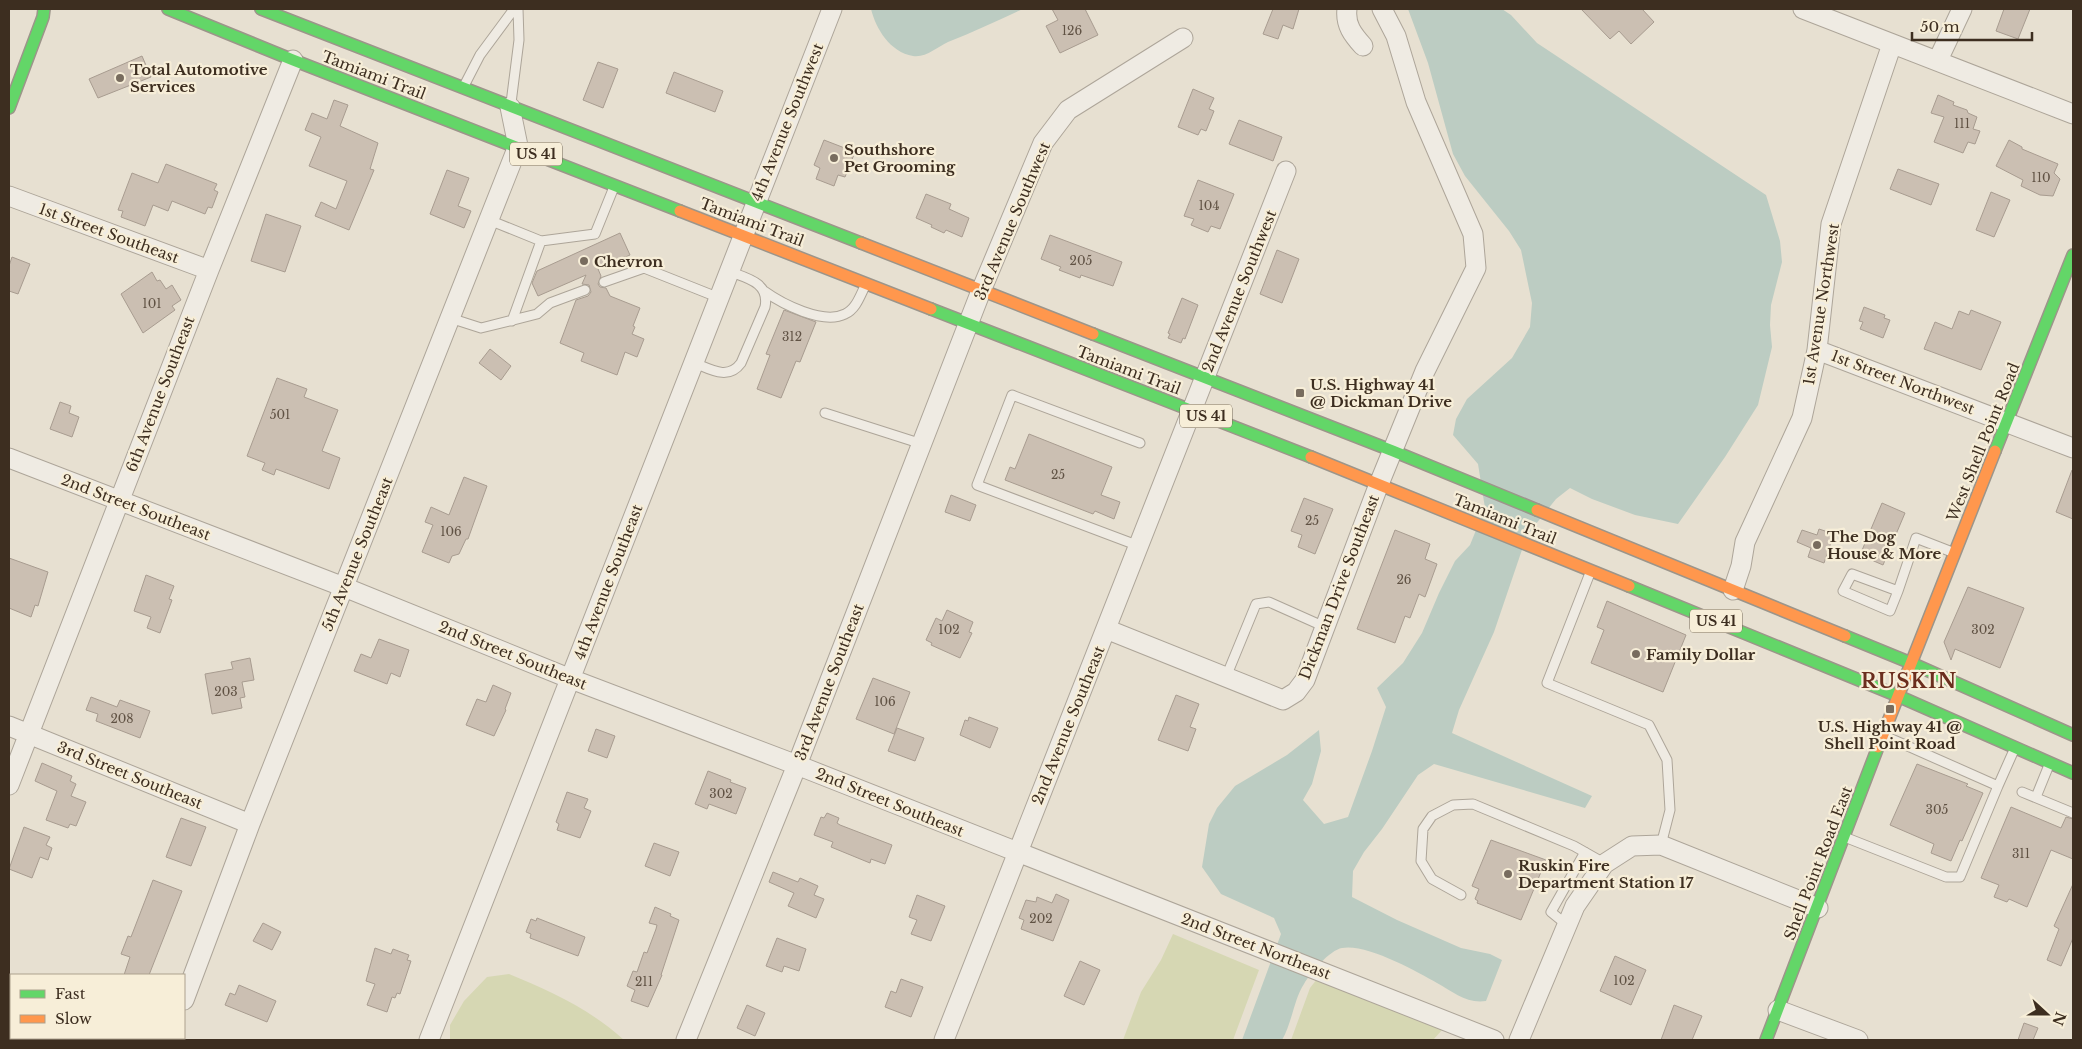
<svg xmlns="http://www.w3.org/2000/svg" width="2082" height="1049" font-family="'Libre Baskerville',serif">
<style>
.green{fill:#d6d7b3}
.water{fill:#bcccc2}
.building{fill:#cbbfb2;stroke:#a89c90}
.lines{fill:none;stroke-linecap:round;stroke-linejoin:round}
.lane-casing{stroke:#ada599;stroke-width:11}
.street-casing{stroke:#ada599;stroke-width:21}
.fast-casing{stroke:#9c958a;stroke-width:14}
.slow-casing{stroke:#9c958a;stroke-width:14}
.lane{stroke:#efebe3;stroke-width:9}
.street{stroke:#efebe3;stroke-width:19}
.fast{stroke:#63d668;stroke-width:11}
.slow{stroke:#ff974d;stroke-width:11}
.poi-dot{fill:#786c5e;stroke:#f7eed8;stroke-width:2}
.labels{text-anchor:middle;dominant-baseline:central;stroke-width:4.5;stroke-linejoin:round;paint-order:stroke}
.number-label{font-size:12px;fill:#605244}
.shield{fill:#f7eed8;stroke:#756857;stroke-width:1}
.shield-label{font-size:14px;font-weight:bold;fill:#3d2e20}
.poi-label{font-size:15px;font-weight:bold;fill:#3d2e20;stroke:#f7eed8;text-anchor:start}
.street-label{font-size:15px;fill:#3d2e20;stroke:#f7eed8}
.district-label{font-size:20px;font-weight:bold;letter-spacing:1px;fill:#6b2e1e;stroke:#f7eed8}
</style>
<rect width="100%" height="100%" fill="#e7e0d1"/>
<path class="green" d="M1173,934l86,36 -26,70h-110l18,-48 20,-32z
M509,974c41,17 81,35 115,66h-174v-15l14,-24 23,-24z
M1317,979l126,50 -10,11h-142l19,-52z"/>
<path class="water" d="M871,9h152c-25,11 -49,23 -75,33 -11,5 -22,16 -35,14 -23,-4 -37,-27 -42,-47z
M1408,9h94l9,6 26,28 229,152 14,46 2,21 -11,43 -1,20 2,22 -14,58 -33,52 -47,67 -43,-9 -43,-16 -22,-11 -14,11 -29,36 -33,97 -35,78 -7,23 140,63 -7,12 -151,-44 -16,11 -36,54 -18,23 -11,19 -1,26 45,23 64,28 29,6 12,6 -16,41c-19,3 -33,-9 -49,-18 -20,-12 -72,-40 -95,-35 -12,2 -32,25 -38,36 -10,15 -12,39 -22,56h-40l39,-106 -7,-16 -53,-24 -19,-27 7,-43 8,-16 18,-22 52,-31 32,-25 2,21 -9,33 -9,16 21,24 24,-7 24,-66 14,-44 -9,-19 26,-25 19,-30 17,-40 16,-32 15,-16 15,-37 -7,-44 -25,-29 3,-16 11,-20 45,-41 18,-31 2,-24 -11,-53 -12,-19 -44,-55 -12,-22 -25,-91z"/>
<path class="building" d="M1052,9h33l13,26 -38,18 -14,-27 12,-6z
M1273,9h26l-6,20 -10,-4 -5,14 -15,-5z
M1581,9h61l12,13 -23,22 -12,-13 -9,8z
M2004,9h26l-12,30 -22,-8z
M142,56l9,21 -53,21 -9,-19z
M598,62l20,7 -15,39 -20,-8z
M674,72l49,19 -8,21 -49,-19z
M1193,89l21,9 -5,11 5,2 -8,20 -5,-2 -3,6 -20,-8z
M1938,95l16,7 -1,3 14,5 1,3 9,4 -4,12 7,2 -5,13 -7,-2 -5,11 -29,-11 10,-25 -13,-4z
M334,100l14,5 -8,21 38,17 -8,26 4,1 -25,60 -34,-14 6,-14 15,7 11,-28 -38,-15 12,-29 -16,-7 7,-17 15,6z
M1239,120l43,17 -9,24 -44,-17z
M824,140l31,12 -10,25 -7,-2 -4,11 -18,-7 4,-11 -6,-3z
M2009,140l13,7v2l36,15 -4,9 6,6 -7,17 -13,-1 -19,-9 2,-6 -27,-14z
M166,164l51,20 -3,6 4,2 -6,16 -4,-1 -3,7 -33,-13 -4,10 -15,-6 -8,21 -24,-9 2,-6 -5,-1 14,-37 26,10z
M1898,169l41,15 -8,21 -41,-16z
M447,170l22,8 -11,28 13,5 -7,17 -34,-14z
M1198,180l36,14 -14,35 -9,-3 -3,6 -17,-7 3,-6 -10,-3z
M1991,192l19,8 -16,37 -18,-7z
M926,194l25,10 -2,5 20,9 -7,19 -16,-7 -2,3 -13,-6 1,-2 -16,-7z
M266,214l35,12 -16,46 -34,-11z
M620,233l10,22 -32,14 3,7 -3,8 2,3 6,1 4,8 30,12 -7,18 2,1 -3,7 12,5 -7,18 -12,-5 -8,23 -36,-14 3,-8 -24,-10 16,-43 12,-4 3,-4 -2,-7 -7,-1 4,-9 -48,21 -6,-13 5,-12z
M1050,235l72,27 -9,24 -32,-11 -1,3 -21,-8 2,-3 -20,-8z
M1277,250l22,9 -17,44 -22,-9z
M12,257l18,7 -12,30 -9,-3v-25z
M152,272l5,9 3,-1 6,9 6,-4 9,15 -9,6 3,4 -32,23 -22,-39z
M1182,298l16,7 -13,34 -2,-1 -2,5 -13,-5 2,-4 -2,-1z
M1864,307l21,8 -1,3 6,2 -7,18 -23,-9 3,-7 -4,-1z
M784,310l32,12 -16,40 -4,-1 -15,37 -24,-9 13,-34 -4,-1z
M1971,310l30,12 -20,48 -57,-21 11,-27 17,7 7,-18 10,4z
M490,349l21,17 -10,14 -22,-17z
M277,378l30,11 -3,8 34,13 -16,41 18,7 -11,31 -53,-20 -2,6 -12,-5 3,-7 -18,-7z
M60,402l11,4 -2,7 10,4 -7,20 -22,-8z
M1029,434l83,33 -11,28 19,7 -6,17 -19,-8 -2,3 -88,-34 5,-13 5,2z
M2072,470h1v49l-17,-7z
M464,477l23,9 -19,53h-2l-7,15 -7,2 -3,7 -27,-11 11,-27 -8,-3 6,-15 18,8z
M951,495l25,10 -6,16 -25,-9z
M1304,498l29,11 -18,45 -17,-7 4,-12 -11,-4z
M1882,503l23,10 -22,52 -23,-10z
M1819,529l15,5 -10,29 -16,-6 3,-9 -14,-6 5,-12 15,5z
M1395,530l35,14 -5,15 12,5 -12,33 -6,-3 -9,24 -5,-2 -10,27 -38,-14z
M9,558l39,14 -10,34 -3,-1 -4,12 -22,-9z
M146,575l28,11 -5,13 3,1 -12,33 -13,-5 4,-11 -17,-6z
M1968,587l56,21 -24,60 -45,-19 -4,11 -7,-18z
M1607,601l79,34 -23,57 -72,-29 13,-33 -7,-3z
M947,610l26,12 -4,10 3,1 -12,25 -29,-13 1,-2 -6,-3 10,-22 6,3z
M379,639l30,11 -9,27 -9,-4 -4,11 -33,-13 7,-17 10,4z
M250,658l4,22 -12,2 3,15 -5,1 2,10 -30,6 -7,-40 28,-5 -2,-7z
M873,678l37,14 -16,42 -38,-15z
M493,685l18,8 -6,16 1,1 -12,26 -28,-11 11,-26 9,3z
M1176,695l23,9 -9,23 6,2 -8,22 -30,-11z
M91,697l26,10 3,-7 30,11 -10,27 -44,-17 2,-7 -12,-4z
M969,717l29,11 -8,20 -30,-13 5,-15 3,1z
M897,728l27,10 -9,23 -27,-10z
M596,729l19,7 -8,22 -19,-7z
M42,763l30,13 -2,5 6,3 -5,12 15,6 -10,24 -6,-2 -2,4 -22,-8 11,-29 -22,-10z
M1917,764l51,20 -2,2 17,7 -21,48 -2,-1 -9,21 -20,-8 3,-9 -44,-19z
M708,771l23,9 -1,2 16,6 -10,26 -27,-10 -2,5 -12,-5z
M567,792l21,7 -4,9 7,3 -11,27 -23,-8 2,-6 -3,-2z
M2011,807l50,21 5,-11 7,2v40l-22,-9 -24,57 -18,-8 -2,3 -13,-5 5,-12 -18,-7z
M827,813l12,5 -2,5 3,2 52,20 -7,19 -14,-5 -1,4 -39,-16 2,-5 -19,-7 7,-18 3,1z
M181,818l25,9 -15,39 -25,-9z
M24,827l26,10 -4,8 6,3 -4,12 -8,-3 -8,21 -23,-9z
M1491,840l55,20 -25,60 -44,-17 1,-2 -3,-2 4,-10 -7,-3z
M654,843l25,9 -9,24 -25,-10z
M773,872l25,10 2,-4 18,8 -4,9 10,4 -8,19 -28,-12 6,-13 -25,-11z
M153,880l29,11 -33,84h-25l6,-18 -9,-3 7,-18 3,1z
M2073,884v54l-12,28 -14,-6 12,-31 -5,-3z
M1056,894l13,6 -16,41 -32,-12 3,-9 -5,-2 7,-18 10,2 1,-5 15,6z
M917,895l28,11 -14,35 -20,-7 6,-14 -8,-3z
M655,907l16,7 -1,2 9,4 -18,55h1l-14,32 -17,-6 4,-11 -8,-4 6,-15 4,1 7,-20 3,1 9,-24 1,-4 -8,-2z
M537,918l48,19 -7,19 -48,-18 1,-4 -5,-2 5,-13 5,2z
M263,923l18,9 -9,18 -19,-9z
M777,938l29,11 -7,22 -15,-5 -2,6 -16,-6z
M375,948l16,6 2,-5 16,6 -2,5 4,1 -11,33 -3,-1 -2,5 -3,-1 -5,15 -20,-7 8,-21 -9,-3z
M1615,956l31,14 -15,35 -31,-14z
M1080,961l20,9 -16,35 -20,-9z
M901,979l22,8 -12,30 -26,-10 6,-16 5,2z
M239,985l37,16 -9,21 -42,-17 5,-12 5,2z
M747,1005l18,8 -10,23 -18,-8z
M1674,1005l28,11 -10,24h-31z
M2024,1023l14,5 -5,12h-15z"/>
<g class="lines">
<g class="lane-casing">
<path id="lane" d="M464,86l16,-31 34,-46
M511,103l8,-63 -1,-31
M489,220l52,21 -29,80
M541,241l54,-7 19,-47
M604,282l40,-14 73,29
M764,291c18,13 59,34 81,23 11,-5 15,-18 20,-28
M450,318l31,10 56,-14 13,-11 35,-13
M692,362c18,7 36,19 49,1l24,-56c5,-25 -19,-29 -37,-36
M825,413l97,31
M1139,546l-162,-61 35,-90 128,48
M1590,573l-43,110 102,42 18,35 3,50 -9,35
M1898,591l-8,20 -47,-20 9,-17 46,17 18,-53 36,14
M1226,677l30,-73 13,-2 56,25
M1998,786l16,-36
M2022,792l51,21
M2036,797l13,-32
M1847,838l99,39h14l38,-91 -113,-50
M1461,895l-29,-16 -11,-18 2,-32 9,-13 21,-11 20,-1 101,42 30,17
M1567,925l-16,-13 34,-60"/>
</g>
<g class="street-casing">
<path id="street" d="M1347,9c-2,16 6,26 16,37
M1803,9l270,105
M1938,60l24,-51
M9,196l200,74
M1817,350l256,98
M9,458l335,129 227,92 226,86 697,275
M1733,590l8,-24 4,-24 57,-124 15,-68 14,-126 61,-180
M1106,629l177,71 13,-8 9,-12 74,-196 46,-113 51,-103 -3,-34 -57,-132 -20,-66 -14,-27
M9,726l241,98
M9,785l200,-515 84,-210
M184,1000l66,-176 268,-678 -8,-39
M1778,1010l80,30
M168,1040l1,-2
M429,1040c135,-343 266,-688 403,-1031
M686,1040l111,-275 184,-474 62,-148 25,-33 115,-72
M944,1040l342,-869
M1519,1040l56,-134 29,-42 28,-18 29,-1 157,63"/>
</g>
<g class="fast-casing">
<path id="fast" d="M168,9l125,51 387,151
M261,9l600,234
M9,108l34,-91 1,-8
M931,309l380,148
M1093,334l300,117 144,59
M1995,451l78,-196
M1629,586l269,110 175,77
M1845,636l66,27 162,72
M1766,1040l112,-293"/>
</g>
<g class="slow-casing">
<path id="slow" d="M680,211l251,98
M861,243l232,91
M1311,457l318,129
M1537,510l308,126
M1878,747l117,-296"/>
</g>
<use href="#lane" class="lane"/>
<use href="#street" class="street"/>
<use href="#fast" class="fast"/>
<use href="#slow" class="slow"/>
</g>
<g class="poi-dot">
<circle cx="120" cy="78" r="5"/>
<circle cx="834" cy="158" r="5"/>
<circle cx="584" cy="261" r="5"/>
<rect x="1295" y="388" width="10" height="10" rx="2.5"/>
<circle cx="1817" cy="545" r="5"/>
<circle cx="1636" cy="654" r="5"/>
<rect x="1885" y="704" width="10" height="10" rx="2.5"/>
<circle cx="1508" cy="874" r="5"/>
</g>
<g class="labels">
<g class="number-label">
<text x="1072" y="30">126</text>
<text x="1962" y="123">111</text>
<text x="2041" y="177">110</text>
<text x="1209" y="205">104</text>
<text x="1081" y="260">205</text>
<text x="152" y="303">101</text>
<text x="792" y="336">312</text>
<text x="280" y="414">501</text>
<text x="1058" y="474">25</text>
<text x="1312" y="520">25</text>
<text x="451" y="531">106</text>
<text x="1404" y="579">26</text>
<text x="949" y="629">102</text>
<text x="1983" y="629">302</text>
<text x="226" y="691">203</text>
<text x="885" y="701">106</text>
<text x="122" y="718">208</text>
<text x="721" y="793">302</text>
<text x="1937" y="809">305</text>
<text x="2021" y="853">311</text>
<text x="1041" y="918">202</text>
<text x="1624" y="980">102</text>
<text x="644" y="981">211</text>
</g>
<g class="shield">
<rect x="510" y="142.5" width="52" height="23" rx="4"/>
<rect x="1180" y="404.5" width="52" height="23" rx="4"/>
<rect x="1690" y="609.5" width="52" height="23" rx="4"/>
</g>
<g class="shield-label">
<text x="536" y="154">US 41</text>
<text x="1206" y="416">US 41</text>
<text x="1716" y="621">US 41</text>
</g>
<g class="poi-label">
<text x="130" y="69">Total Automotive<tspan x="130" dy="17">Services</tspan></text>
<text x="844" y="149">Southshore<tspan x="844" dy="17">Pet Grooming</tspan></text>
<text x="594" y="261">Chevron</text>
<text x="1310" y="384">U.S. Highway 41<tspan x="1310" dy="17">@ Dickman Drive</tspan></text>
<text x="1827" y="536">The Dog<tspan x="1827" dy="17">House &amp; More</tspan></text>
<text x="1646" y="654">Family Dollar</text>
<text x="1890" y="726" text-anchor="middle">U.S. Highway 41 @<tspan x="1890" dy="17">Shell Point Road</tspan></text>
<text x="1518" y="865">Ruskin Fire<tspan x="1518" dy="17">Department Station 17</tspan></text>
</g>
<g class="street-label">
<text transform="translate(374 75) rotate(21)">Tamiami Trail</text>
<text transform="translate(787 122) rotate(-68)">4th Avenue Southwest</text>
<text transform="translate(1012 221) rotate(-67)">3rd Avenue Southwest</text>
<text transform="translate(752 222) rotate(21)">Tamiami Trail</text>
<text transform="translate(109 233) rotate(20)">1st Street Southeast</text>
<text transform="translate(1239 291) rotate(-68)">2nd Avenue Southwest</text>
<text transform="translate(1821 304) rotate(-81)">1st Avenue Northwest</text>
<text transform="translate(1129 370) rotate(21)">Tamiami Trail</text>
<text transform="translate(1903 382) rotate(21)">1st Street Northwest</text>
<text transform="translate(160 394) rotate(-69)">6th Avenue Southeast</text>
<text transform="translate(1983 442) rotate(-68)">West Shell Point Road</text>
<text transform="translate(136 507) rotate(21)">2nd Street Southeast</text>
<text transform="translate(1505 519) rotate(22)">Tamiami Trail</text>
<text transform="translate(357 554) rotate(-68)">5th Avenue Southeast</text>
<text transform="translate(608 582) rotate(-69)">4th Avenue Southeast</text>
<text transform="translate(1339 587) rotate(-69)">Dickman Drive Southeast</text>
<text transform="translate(513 655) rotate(22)">2nd Street Southeast</text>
<text transform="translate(829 682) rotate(-69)">3rd Avenue Southeast</text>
<text transform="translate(1068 725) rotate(-68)">2nd Avenue Southeast</text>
<text transform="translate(130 775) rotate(22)">3rd Street Southeast</text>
<text transform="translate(890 802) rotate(22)">2nd Street Southeast</text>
<text transform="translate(1818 863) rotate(-69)">Shell Point Road East</text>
<text transform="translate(1256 946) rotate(21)">2nd Street Northeast</text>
</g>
<g class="district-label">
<text x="1909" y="681">RUSKIN</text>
</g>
</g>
<rect width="2082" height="1049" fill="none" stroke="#3d2e20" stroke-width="20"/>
<rect x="10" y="974" width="175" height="65" fill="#f7eed8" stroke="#ada18e"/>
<rect x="20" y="990" width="25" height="8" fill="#63d668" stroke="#ada18e"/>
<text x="55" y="999" font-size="15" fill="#3d2e20">Fast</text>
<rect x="20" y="1015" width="25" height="8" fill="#ff974d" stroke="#ada18e"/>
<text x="55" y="1024" font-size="15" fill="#3d2e20">Slow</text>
<g transform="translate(2047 1014) rotate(111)" stroke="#f7eed8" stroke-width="4" paint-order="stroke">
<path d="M0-4L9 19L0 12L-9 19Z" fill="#3d2e20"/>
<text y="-8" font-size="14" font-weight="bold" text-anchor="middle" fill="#3d2e20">N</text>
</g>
<path d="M1912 32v8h120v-8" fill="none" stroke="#3d2e20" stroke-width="2.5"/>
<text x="1920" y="32" font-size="15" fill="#3d2e20" stroke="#f7eed8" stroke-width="4" paint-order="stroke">50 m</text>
</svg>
